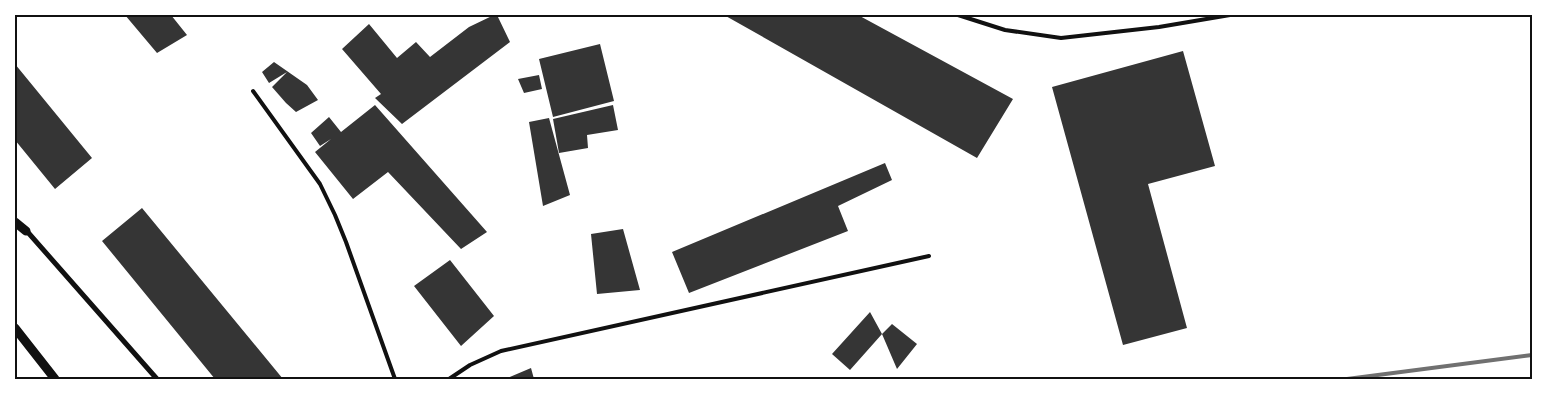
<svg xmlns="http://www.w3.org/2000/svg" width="1547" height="394" font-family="Overpass,sans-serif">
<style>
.building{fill:#353535}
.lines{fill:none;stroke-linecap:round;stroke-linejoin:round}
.service{stroke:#111;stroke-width:4}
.minor{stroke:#111;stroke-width:5}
.tertiary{stroke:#111;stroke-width:9}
.rail{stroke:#707070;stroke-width:4}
.neatline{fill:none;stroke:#111;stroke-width:2}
</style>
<rect width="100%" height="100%" fill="#fff"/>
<path class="building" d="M125,15h46l16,20 -30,18z
M494,15h3l13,27 -108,82 -27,-26 6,-4 -39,-45 27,-25 28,34 19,-16 14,15 39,-30z
M724,15h134l155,84 -36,59z
M600,44l14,57 -61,16 -14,-58z
M1183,51l32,115 -67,18 39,144 -64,17 -71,-258z
M274,62l33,23 11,15 -22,12 -10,-9 -14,-16 15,-15 -18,11 -7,-11z
M15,64l77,94 -37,31 -40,-49z
M539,75l3,14 -18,4 -6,-14z
M375,105l112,127 -26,17 -73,-77 -35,27 -38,-47 16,-13 -11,7 -9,-13 18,-16 12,15z
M613,105l5,25 -31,5 1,13 -29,5 -6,-34z
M549,118l21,77 -27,11 -14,-84z
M885,163l7,17 -54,26 10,25 -159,62 -17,-41z
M142,208l141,171h-68l-113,-138z
M623,229l17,61 -43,4 -6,-60z
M450,260l44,56 -33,30 -47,-60z
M870,312l12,22 -32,36 -18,-16z
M892,324l25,20 -20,25 -15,-35z
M531,368l3,11h-29z"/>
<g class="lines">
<path class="service" d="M958,15l47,15 56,8 98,-11 71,-12
M253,91l67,93 15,31 11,27 49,137
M449,379l21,-14 31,-14 428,-95"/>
<path class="minor" d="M25,229l132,150"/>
<path class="tertiary" d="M15,222l11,9
M15,328l40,51"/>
<path class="rail" d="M1347,379l185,-24"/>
</g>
<rect width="1547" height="394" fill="none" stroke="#ffffff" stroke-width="32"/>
<rect x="16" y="16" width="1515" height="362" class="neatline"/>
</svg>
